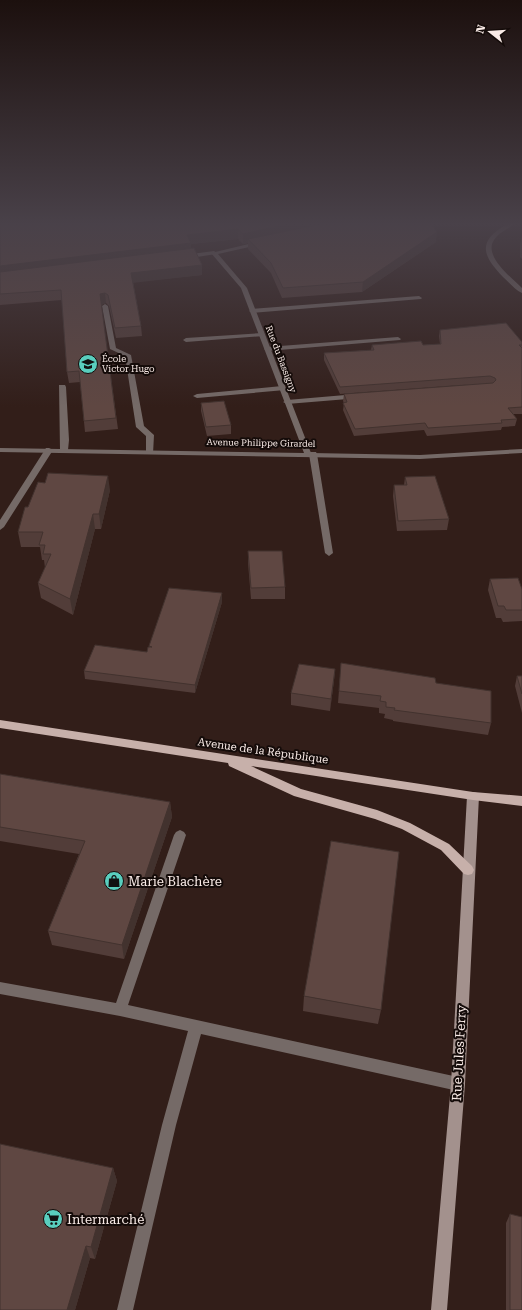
<svg xmlns="http://www.w3.org/2000/svg" width="522" height="1310" font-family="'Roboto Serif',serif">
<style>
.lines{fill:none;stroke-linecap:round;stroke-linejoin:round}
.lane{fill:#756a67;fill-rule:evenodd}
.street{fill:#756a67;fill-rule:evenodd}
.secondary{fill:#a3918d;fill-rule:evenodd}
.primary{fill:#c7b0aa;fill-rule:evenodd}
.wall{fill:#523d39}
.shaded-wall{fill:#42322e}
.building{fill:#5f4742;stroke:#42322e}
.labels{text-anchor:middle;dominant-baseline:central;stroke-width:4;stroke-linejoin:round;paint-order:stroke}
.far-poi-label{font-size:9px;fill:#f9ebe7;stroke:#140b09;text-anchor:start}
.far-street-label{font-size:9px;fill:#f9ebe7;stroke:#140b09}
.street-label{font-size:11px;fill:#f9ebe7;stroke:#140b09}
.near-poi-label{font-size:13px;fill:#f9ebe7;stroke:#140b09;text-anchor:start}
.near-street-label{font-size:13px;fill:#f9ebe7;stroke:#140b09}
</style>
<rect width="100%" height="100%" fill="#321e19"/>
<g class="lines">
<path class="lane" d="M214,251l3,2 -1,1 -32,5 -3,-2 3,-2z
M419,296l3,2 -1,1 -169,14 -3,-2 3,-2z
M105,304l3,2 8,42 15,7 13,71 10,9 -1,19h-3l-4,-2v-16l-10,-9 -11,-71 -15,-7 -8,-43z
M262,333l3,2 -1,1 -78,6 -3,-2 3,-2z
M398,337l3,2 -1,1 -133,11 -3,-2 3,-2z
M59,385h6l1,2 3,53 -1,10 -4,2 -4,-2z
M282,386l4,2 -1,2 -88,8 -4,-2 4,-2z
M357,394l4,2 -1,2 -73,6 -4,-2 4,-2z
M46,448h3l4,2 -49,77 -4,3v-10z
M310,452h6l1,2 16,99 -4,3 -4,-3 -16,-99z
M180,830l4,2 2,3 -58,170 330,72 5,2 2,5 -2,5 -5,2 -257,-57 -25,91 -43,185h-16l45,-185 26,-94 -68,-15 -120,-22v-12l116,21 58,-168 2,-3z"/>
<path class="street" d="M507,224h7c-7,6 -15,8 -20,16 -11,16 18,38 28,48v5c-7,-3 -13,-11 -19,-16 -22,-23 -25,-36 4,-53z
M261,241l3,2 -1,1 -45,10 29,34 64,165 109,2 102,-6v4l-102,6 -420,-7v-4l304,5 -63,-165 -30,-35z"/>
<path class="secondary" d="M473,792l4,1 2,3 -14,288 -18,226h-16l20,-226 16,-288 2,-3z"/>
<path class="primary" d="M0,720l473,72 49,4v10l-49,-6 -222,-34 50,23 76,21 33,13 39,21 23,22 2,4 -2,4 -4,1 -4,-1 -23,-24 -39,-21 -27,-10 -81,-23 -65,-30 -1,-3 -228,-35z"/>
</g>
<path class="wall" d="M0,224h431l5,18 -74,50 -80,6 -11,-25 -23,-24v-6l-5,1 -5,-5 -47,5v5l11,16v10l-69,7 8,44 1,10 -26,2 -7,-32 -3,-3 -5,2 17,124 -33,3 -5,-50 -11,1 -2,-11 -5,-72 -62,5z
M522,236v23l-2,-2v-13z
M440,330l82,12v72h-9l4,5 -2,7 -13,1 -1,3 -74,6 -3,-6 -70,6 -11,-26 1,-7 -1,-2 1,-7 146,-11 -150,11 -16,-34v-7l47,-3 1,-5h51l17,-1 -1,-8z
M201,403l30,22v9l-24,2 -6,-25z
M405,477l44,42 -2,11 -50,1 -4,-35 1,-11h10z
M110,490l-9,39h-6l-22,86 -32,-17 -3,-15 7,-15 -1,-8h-2l-2,-13h-19l-3,-15z
M248,551l37,36v12h-34l-3,-36z
M490,579l32,10v32l-19,1 -2,-4h-5l-8,-28z
M222,602l-27,91 -110,-14 -1,-8 63,-19 2,-5v-1z
M341,663l95,20 55,40 -3,12 -95,-14v-1l-9,-2 1,-4 -6,-1v-5l-41,-5z
M335,669l-1,11 -4,31 -39,-6v-12z
M517,676h5v37l-7,-27z
M0,774l170,28 2,15 -48,142 -72,-14 -4,-14 31,-77 -79,-13z
M304,996l77,14 -3,14 -75,-13z
M113,1168l4,13 -22,78 -5,-1 -15,52h-75z
M510,1214l12,96h-16v-87z"/>
<path class="shaded-wall" d="M288,224h52l-92,15v4l-5,1v-10z
M238,229v10l-47,5v8l-191,24v-10l187,-31z
M437,232l-1,10 -74,50 1,-10z
M202,265v10l-70,8 -1,-10z
M105,293l1,10 -5,2 -1,-11z
M108,476l2,14 -9,39 -2,-15z
M93,514l2,15 -22,86 -3,-16z
M222,593v9l-27,91v-8z
M335,669l-1,11 -4,31 1,-12z
M170,802l2,15 -48,142 -2,-14z
M113,1168l4,13 -22,78 -4,-12z
M86,1246l4,12 -15,52h-8z"/>
<path class="building" d="M0,224h288l-45,10 -5,-5 -51,6 4,8 -191,23z
M321,224h110l6,8 -74,50 -80,6 -12,-25 -23,-24z
M194,248l8,17 -71,8 10,53 -26,2 -7,-33 -3,-2 -5,1 16,124 -32,3 -5,-50 -12,1 -6,-82 -61,4v-22z
M506,323l16,19v3h-3l3,3v59l-14,1 9,11 -16,1 1,3 -74,5 -3,-5 -70,6 -12,-26 4,-1 -3,-8 149,-11 3,-3 -1,-2 -5,-2 -150,11 -16,-34 50,-3 -2,-5 49,-4 2,4 18,-1 -1,-14z
M224,401l7,24 -25,2 -5,-24z
M48,473l60,3 -9,38h-6l-23,85 -32,-16 13,-29h-8l2,-9h-6l4,-13h-25l7,-25h3l10,-25 7,1z
M435,476l14,43 -51,2 -4,-36h13l-2,-8z
M248,551h34l3,36 -34,1z
M518,578l4,11v21h-16l-2,-4h-6l-8,-27z
M169,588l53,5 -27,92 -111,-14 11,-26 52,7 1,-5h4l-3,-1z
M341,663l94,15 1,5 55,8v32l-97,-13 1,-2 -9,-1v-5l-6,-1 1,-5 -42,-5z
M299,664l36,5 -4,30 -40,-6z
M517,676h5v18z
M0,774l170,28 -48,143 -74,-14 37,-90 -85,-14z
M331,841l68,11 -18,158 -77,-14z
M0,1144l113,24 -22,79 -5,-1 -19,64h-67z
M510,1214l12,3v93h-12z"/>
<linearGradient id="sky" x2="0" y2="1"><stop stop-color="#1c100e"/><stop offset="0.55" stop-color="#494149"/><stop offset="1" stop-color="#494149" stop-opacity="0"/></linearGradient>
<rect width="522" height="407" fill="url(#sky)"/>
<defs>
<g id="school-disc" transform="scale(1)"><circle r="9.5" fill="#59cebe" stroke="#140b09"/><path d="M0-5L7-2L0 1L-7-2ZM-4 1L0 2.5L4 1V4Q0 6-4 4Z" fill="#111"/></g>
<g id="shop-disc" transform="scale(1)"><circle r="9.5" fill="#59cebe" stroke="#140b09"/><path d="M-5-2.5h2.3a2.7 3.5 0 0 1 5.4 0H5L5.5 6h-11ZM-1.5-2.5h3a1.5 2.3 0 0 0-3 0Z" fill="#111"/></g>
<g id="supermarket-disc" transform="scale(1)"><circle r="9.5" fill="#59cebe" stroke="#140b09"/><path d="M-6-5.5h2.5l.6 2H6L4.5 2H-2.5L-4.4-4H-6ZM-1.5 3.2a1.3 1.3 0 1 0 .1 0ZM3 3.2a1.3 1.3 0 1 0 .1 0Z" fill="#111"/></g>
</defs>
<g fill-rule="evenodd">
<use href="#school-disc" x="88" y="364"/>
<use href="#shop-disc" x="114" y="881"/>
<use href="#supermarket-disc" x="53" y="1219"/>
</g>
<g class="labels">
<g class="far-poi-label">
<text x="102" y="359">École<tspan x="102" dy="10">Victor Hugo</tspan></text>
</g>
<g class="far-street-label">
<text transform="translate(281 359) rotate(69)">Rue du Bassigny</text>
<text transform="translate(261 443) rotate(1)">Avenue Philippe Girardel</text>
</g>
<g class="street-label">
<text transform="translate(263 751) rotate(8)">Avenue de la République</text>
</g>
<g class="near-poi-label">
<text x="128" y="881">Marie Blachère</text>
<text x="67" y="1219">Intermarché</text>
</g>
<g class="near-street-label">
<text transform="translate(459 1053) rotate(-87)">Rue Jules Ferry</text>
</g>
</g>
<g transform="translate(490 32) rotate(287)" stroke="#140b09" stroke-width="3" paint-order="stroke">
<path d="M0-3L7 15L0 10L-7 15Z" fill="#f9ebe7"/>
<text y="-6" font-size="11" font-weight="bold" text-anchor="middle" fill="#f9ebe7">N</text>
</g>
</svg>
